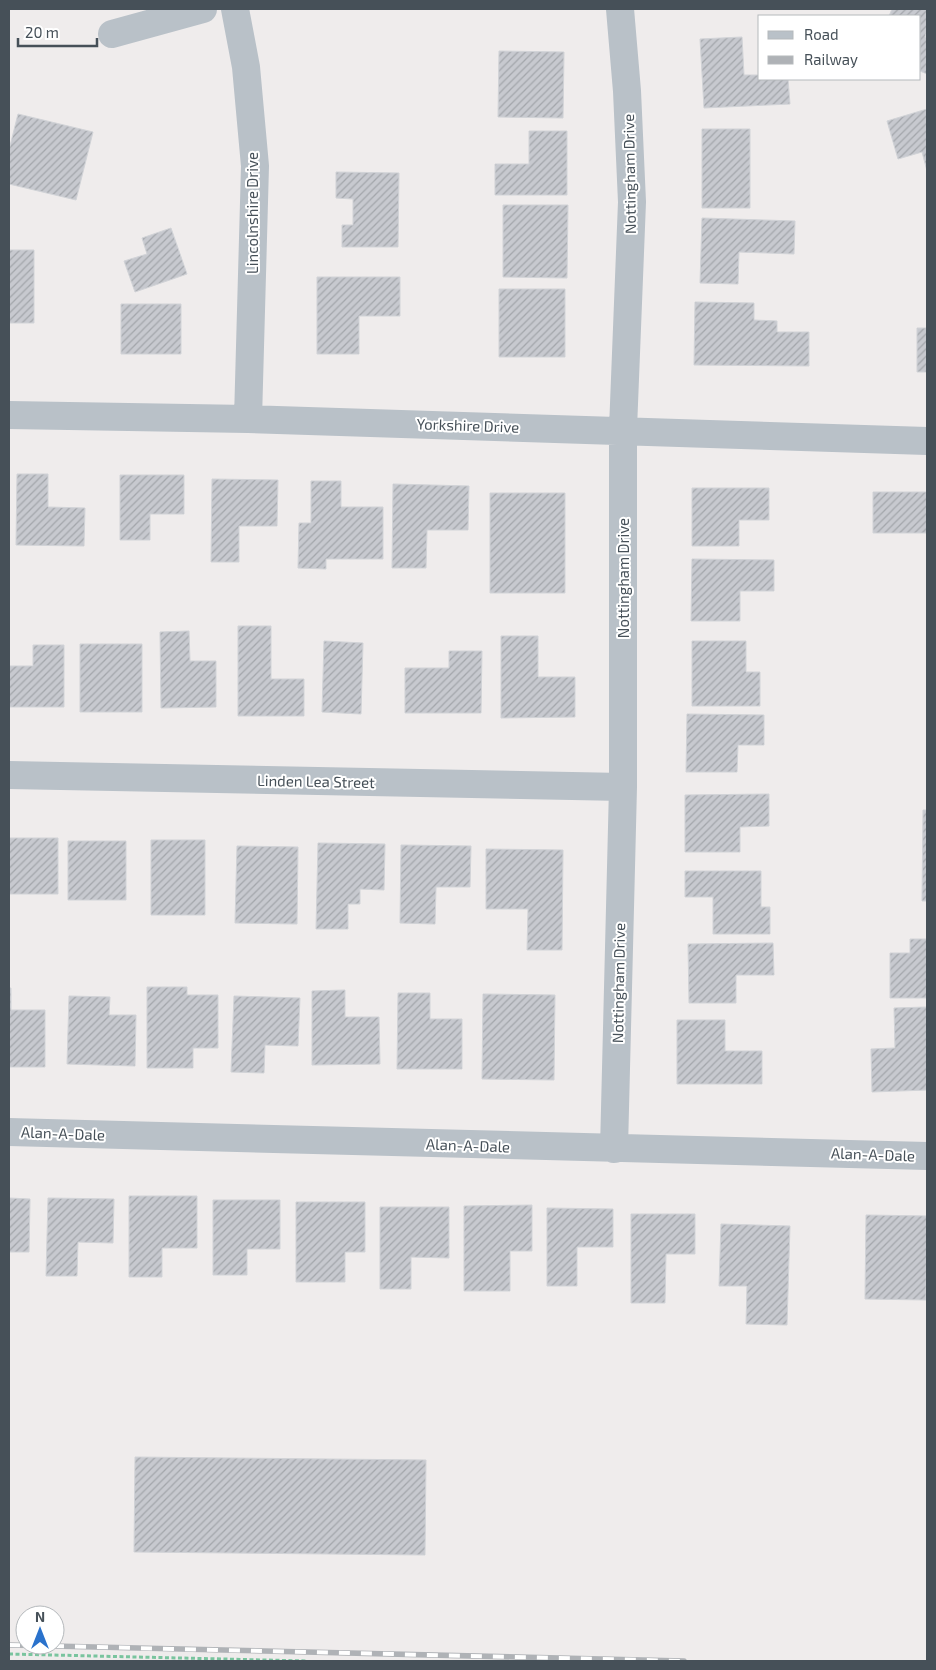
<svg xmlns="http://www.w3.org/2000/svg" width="936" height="1670" font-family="'Exo 2',sans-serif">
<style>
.building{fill:url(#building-hatch);stroke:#d1d3d7}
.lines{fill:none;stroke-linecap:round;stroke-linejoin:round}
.path{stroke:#79c49e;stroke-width:3;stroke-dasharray:4 2.5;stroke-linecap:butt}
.minor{stroke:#b9c1c8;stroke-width:28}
.rail-casing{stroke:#afb2b6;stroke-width:5.5}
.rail{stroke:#fff;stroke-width:4;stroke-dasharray:11;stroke-linecap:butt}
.labels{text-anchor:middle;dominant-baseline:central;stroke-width:4;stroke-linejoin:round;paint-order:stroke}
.street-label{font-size:15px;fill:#465058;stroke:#fff}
</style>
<defs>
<pattern id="building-hatch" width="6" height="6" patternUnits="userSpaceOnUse" patternTransform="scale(1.25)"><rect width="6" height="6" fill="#c7c9cf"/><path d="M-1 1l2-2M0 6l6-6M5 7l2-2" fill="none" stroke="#a3a6ab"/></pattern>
</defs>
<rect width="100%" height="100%" fill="#efecec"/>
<path class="building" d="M892,9h35v21l-2,7 2,1v36l-7,-3v-55h-31z
M742,37l2,38h16v4h28l2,25 -86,4 -4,-69z
M499,51l65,1 -1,66 -65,-1z
M927,109v62l-5,-19 -24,7 -11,-38z
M18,114l75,18 -17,68 -67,-16v-34z
M702,129h48v79h-48z
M529,131h38v64h-72v-31h34z
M336,172l63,1 -1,74h-56v-22h11v-26l-17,-1z
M503,205h65l-1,73 -64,-1z
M702,218l93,3 -1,33 -55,-2 -1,32 -38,-1z
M171,228l16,46 -52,18 -11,-31 23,-7 -5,-16z
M9,250h25v73h-25z
M317,277h83v39h-41v38h-42z
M499,289h66v68h-66z
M695,302l59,1v17l23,1v11h32v34l-115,-1z
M121,304h60v50h-60z
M917,328h10v44h-10z
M17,474h31v33l37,1 -1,38 -68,-1z
M120,475h64v39h-34v26h-30z
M212,479l66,1 -1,46h-38v36h-28z
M311,481h30v26h42v52h-57v10l-28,-1 1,-45h12z
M393,484l76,2 -1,44h-41l-1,38h-34z
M692,488h77v32h-30v26h-47z
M873,492h54v41h-54z
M490,493h75v100h-75z
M692,559l82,1v31h-34v30h-49z
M238,626h33v53h33v37h-66z
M189,631l1,30h26v46l-55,1 -1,-76z
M501,636h37v41h37v40l-74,1z
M324,641l39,2 -2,71 -39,-2z
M692,641h54v31h14v34h-68z
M80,644h62v68h-62z
M33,645h31v62h-55v-41h24z
M449,651h33l-1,62h-76v-45h44z
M687,714l77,1v30h-26l-1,27h-51z
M769,794v32l-29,1v25h-55v-57z
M923,810h4v91h-5z
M9,838h49v56h-49z
M151,840h54v75h-54z
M68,841h58v59h-58z
M318,843l67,1 -1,46 -24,-1v15h-12v25h-32z
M401,845l70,1 -1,41h-34l-1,37 -35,-1z
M237,846l61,1 -1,77 -62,-1z
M486,849l77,1 -1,100h-35l1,-41h-42z
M685,871h76v36h9v27h-57v-37h-28z
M910,939h17v59h-37v-45h20z
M773,943l1,32h-38v28h-47l-1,-59z
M147,987h40v8h31v53h-25v20h-46z
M9,988h2v22h34v57h-36z
M345,990v27h34l1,47 -68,1v-74z
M398,993h32v26h32v50h-65z
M483,994l72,1 -1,85 -72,-1z
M69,996l41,1 -1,18h27l-1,51 -68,-2z
M234,996l66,2 -2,48 -33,-1 -1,28 -33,-1z
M927,1007v83l-55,2 -1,-43 24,-1 -1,-40z
M677,1020h48v31h37v33h-85z
M129,1196h68v52h-35v29h-33z
M9,1198l21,1 -1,53h-20z
M48,1198l66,1 -1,44 -35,-1 -1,34h-31z
M213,1200h67v49h-33v26h-34z
M296,1202h69v50h-20v30h-49z
M532,1205v46h-22v40h-46v-85z
M380,1207h69v51l-38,-1v32h-31z
M547,1208l66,1v38h-36v39h-30z
M631,1214h64v40h-29l-1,49h-34z
M866,1215l61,1 -1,84 -61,-1z
M721,1224l69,2 -3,99 -41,-1 1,-38h-28z
M135,1457l291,3 -1,95 -291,-3z"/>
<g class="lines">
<path class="path" d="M9,1654l299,7"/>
<path class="minor" d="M235,9l11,58 9,99 -7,253
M112,34l91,-25
M9,415l239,4 679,22
M9,775l614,12
M9,1132l918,24
M614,1149l9,-362v-358l9,-227 -5,-111 -7,-82"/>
<g class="rail-casing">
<path id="rail" d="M9,1645l675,16"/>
</g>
<use href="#rail" class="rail"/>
</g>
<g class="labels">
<g class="street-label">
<text transform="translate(629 174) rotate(-91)">Nottingham Drive</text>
<text transform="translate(252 213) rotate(-90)">Lincolnshire Drive</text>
<text transform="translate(468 425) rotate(2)">Yorkshire Drive</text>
<text transform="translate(623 578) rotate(-90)">Nottingham Drive</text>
<text transform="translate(316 781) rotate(1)">Linden Lea Street</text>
<text transform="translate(618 983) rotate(-89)">Nottingham Drive</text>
<text transform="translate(63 1133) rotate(2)">Alan-A-Dale</text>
<text transform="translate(468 1145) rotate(2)">Alan-A-Dale</text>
<text transform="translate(873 1154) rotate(2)">Alan-A-Dale</text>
</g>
</g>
<rect width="936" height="1670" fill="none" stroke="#465058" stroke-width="20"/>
<rect x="758" y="15" width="162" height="65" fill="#ffffff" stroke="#b5b9bc"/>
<rect x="768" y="31" width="25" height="8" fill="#b9c1c8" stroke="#b5b9bc"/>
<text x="804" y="40" font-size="15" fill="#465058">Road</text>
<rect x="768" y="56" width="25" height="8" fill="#afb2b6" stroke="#b5b9bc"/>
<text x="804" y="65" font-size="15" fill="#465058">Railway</text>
<g transform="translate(40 1630)"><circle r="24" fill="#ffffff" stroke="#b5b9bc"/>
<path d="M0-4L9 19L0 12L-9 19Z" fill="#2a72cc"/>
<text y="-8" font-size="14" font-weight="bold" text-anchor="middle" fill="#465058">N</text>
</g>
<path d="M18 38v8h79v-8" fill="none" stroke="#465058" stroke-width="2.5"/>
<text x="25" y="38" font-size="15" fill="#465058" stroke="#ffffff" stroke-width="4" paint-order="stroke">20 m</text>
</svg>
